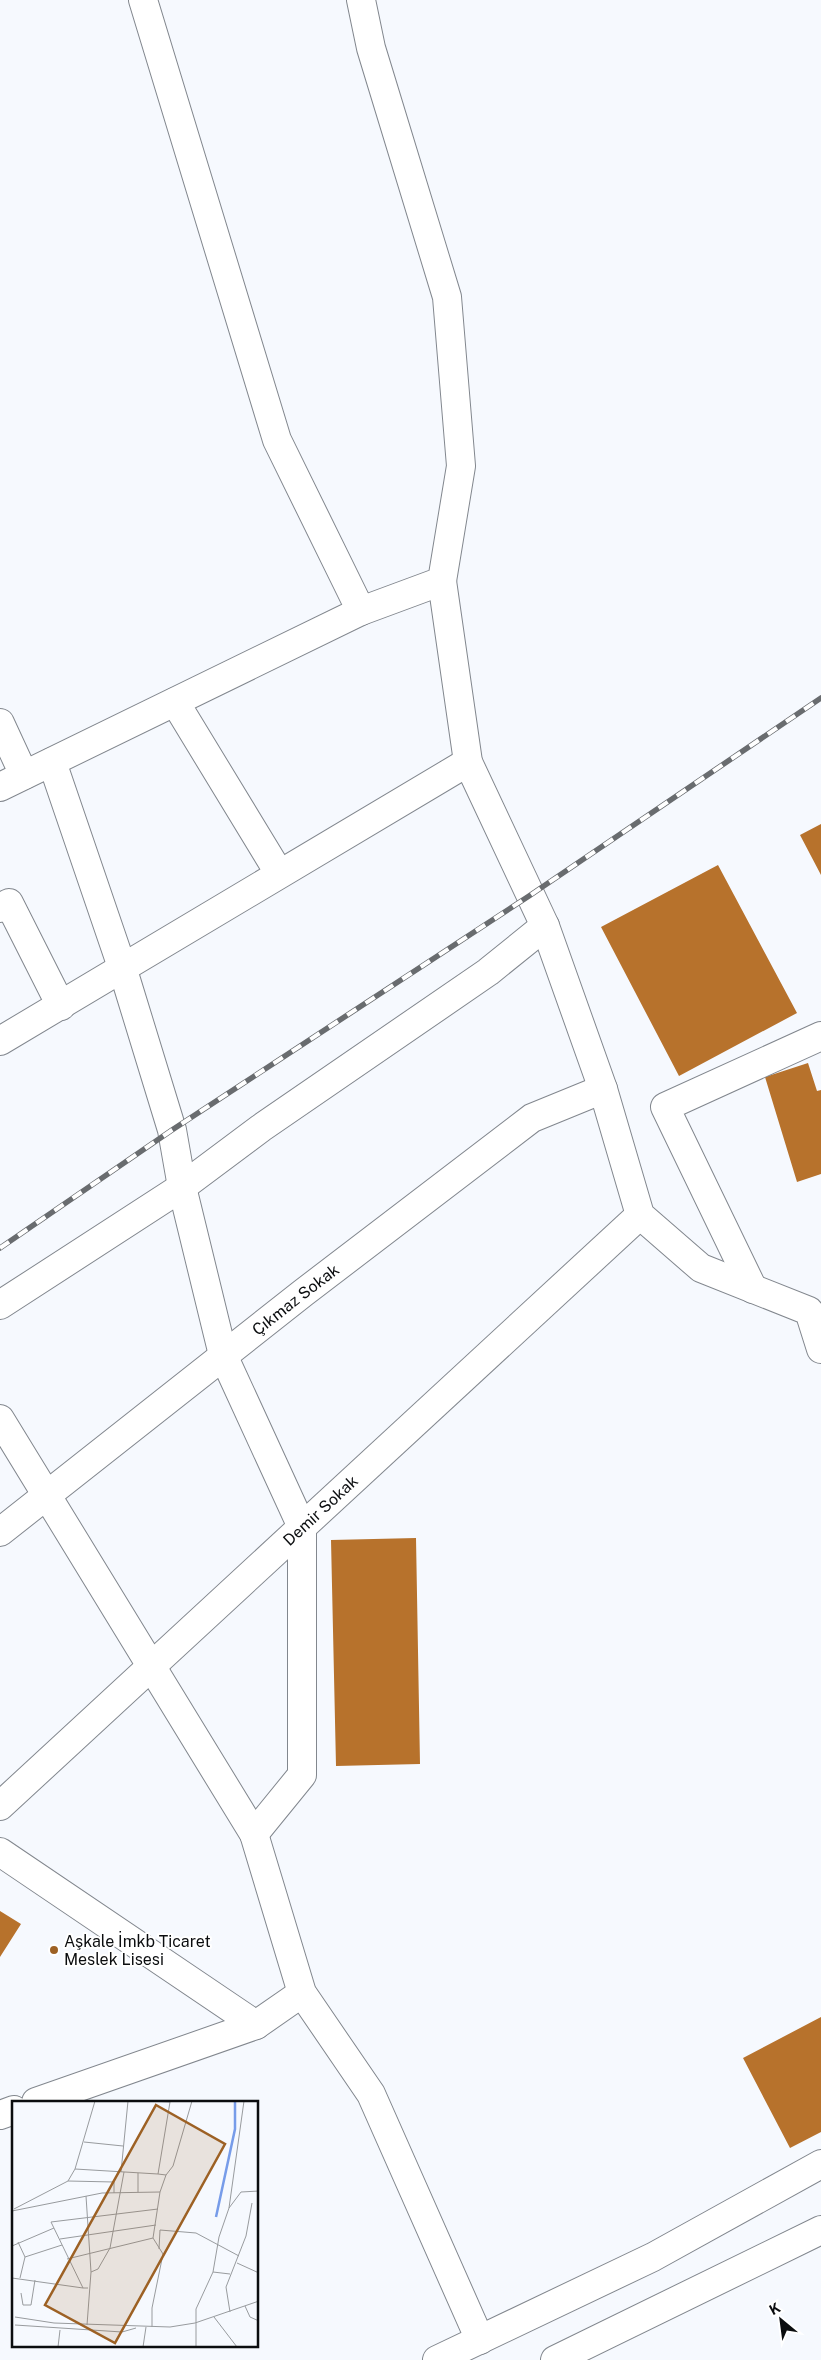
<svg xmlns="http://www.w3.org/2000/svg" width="821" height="2360" font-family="'Public Sans',sans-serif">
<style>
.building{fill:#b7722c}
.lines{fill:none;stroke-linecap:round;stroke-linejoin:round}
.street-casing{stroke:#82878e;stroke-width:30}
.secondary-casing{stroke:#82878e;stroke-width:30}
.street{stroke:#fff;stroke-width:28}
.secondary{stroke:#fff;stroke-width:28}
.rail-casing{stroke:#696c6f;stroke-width:5.5}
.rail{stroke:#fff;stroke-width:4;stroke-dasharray:11;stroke-linecap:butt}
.poi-dot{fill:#9d6124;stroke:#fff;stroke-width:2}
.labels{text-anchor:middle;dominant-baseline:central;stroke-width:4;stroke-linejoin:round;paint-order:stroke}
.street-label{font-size:16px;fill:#0b0d0f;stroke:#fff}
.poi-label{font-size:16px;fill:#0b0d0f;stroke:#fff;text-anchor:start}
.inset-river{fill:none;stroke:#779ce9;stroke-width:2.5}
.inset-road{fill:none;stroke:#989b9e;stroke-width:1}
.view{fill:#9d6124;fill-opacity:0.15;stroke:#9d6124;stroke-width:2.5}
.inset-edge{fill:none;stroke:#0b0d0f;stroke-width:2.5}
</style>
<rect width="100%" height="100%" fill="#f6f9fe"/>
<path class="building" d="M821,824v51l-21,-40z
M718,865l79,148 -118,63 -78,-149z
M808,1063l9,28 4,-1v84l-24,8 -32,-105z
M416,1538l4,226 -84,2 -5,-226z
M0,1911l21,13 -21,33z
M821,2017v115l-31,16 -47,-90z"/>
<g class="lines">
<g class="street-casing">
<g id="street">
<path d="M442,581l26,181 77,164 58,163 37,126 61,53 108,43 12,38"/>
<path d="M361,611l81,-30 19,-115 -14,-169 -76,-249 -10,-48"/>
<path d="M175,702l104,171"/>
<path d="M0,723l24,52"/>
<path d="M52,762l71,208 49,160 10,57 41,168 79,172v248l-48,59"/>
<path d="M0,787l361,-176 -84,-171 -134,-440"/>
<path d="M0,908l9,-5 52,103"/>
<path d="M0,1041l468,-279"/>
<path d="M753,1289l-88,-182 156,-71"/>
<path d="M0,1305l182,-118 79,-59 227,-156 57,-46"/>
<path d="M0,1419l254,415 48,159 69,101 109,246"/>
<path id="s1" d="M0,1532l303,-239 229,-175 71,-29"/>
<path id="s2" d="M0,1806l640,-591"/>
<path d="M0,1852l256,173 46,-32"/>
<path d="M36,2102l220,-77"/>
<path d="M0,2115l14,-5"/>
</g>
</g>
<g class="secondary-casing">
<path id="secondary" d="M437,2360l216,-103 168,-93
M555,2360l266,-130"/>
</g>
<use href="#street" class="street"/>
<use href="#secondary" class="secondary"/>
<g class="rail-casing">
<path id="rail" d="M0,1248l172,-118 357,-234 292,-198"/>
</g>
<use href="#rail" class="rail"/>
</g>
<circle class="poi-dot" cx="54" cy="1950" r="5"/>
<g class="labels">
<g class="street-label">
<text stroke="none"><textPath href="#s1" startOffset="376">Çıkmaz Sokak</textPath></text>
<text stroke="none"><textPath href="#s2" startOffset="436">Demir Sokak</textPath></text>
</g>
<g class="poi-label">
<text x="64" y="1941">Aşkale İmkb Ticaret<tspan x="64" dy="18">Meslek Lisesi</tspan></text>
</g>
</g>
<g transform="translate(12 2101)">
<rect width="246" height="246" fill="#f6f9fe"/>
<path class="inset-river" d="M204,116l19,-88v-28"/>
<path class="inset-road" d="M72,41l39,4M63,68l83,5 12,-72 -25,-1M109,71l7,-71M126,72v19M146,73l8,1 7,-9 19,-65M56,80l46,1v11M74,95l5,76 -4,53M217,107l12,-16 18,-1M2,108l54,-28 7,-12 20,-68M0,110l90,-18 58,-1M48,138l96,-14M6,141l7,15M0,145l42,-18M147,148l1,-19 36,3 43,23M55,158l86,-21M225,162l22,10M79,171l7,-3 12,-21 14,-76M201,171l17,2M0,177l71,10M8,177l5,-21 37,-12M76,187h-5l-32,-66 107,-13M9,192l2,12h8l4,-25M233,205l5,11 9,4M218,211l-4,-25 20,-51 6,-33M3,216l39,6 116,4 25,-4 64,-22M202,216l23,30M3,224l107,7 14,-4M140,226v-19l11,-54 -10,-16 7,-46 6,-17M46,246l2,-17M131,246l3,-20M184,246v-38l17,-37 6,-35 10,-29 15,-107"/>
<path class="view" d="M144,4l69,39 -110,199 -70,-38z"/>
<rect width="246" height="246" class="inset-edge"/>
</g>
<g transform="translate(781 2320) rotate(331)" stroke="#ffffff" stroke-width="4" paint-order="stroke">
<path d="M0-4L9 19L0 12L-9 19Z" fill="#0b0d0f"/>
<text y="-8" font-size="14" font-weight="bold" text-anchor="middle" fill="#0b0d0f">K</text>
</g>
</svg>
